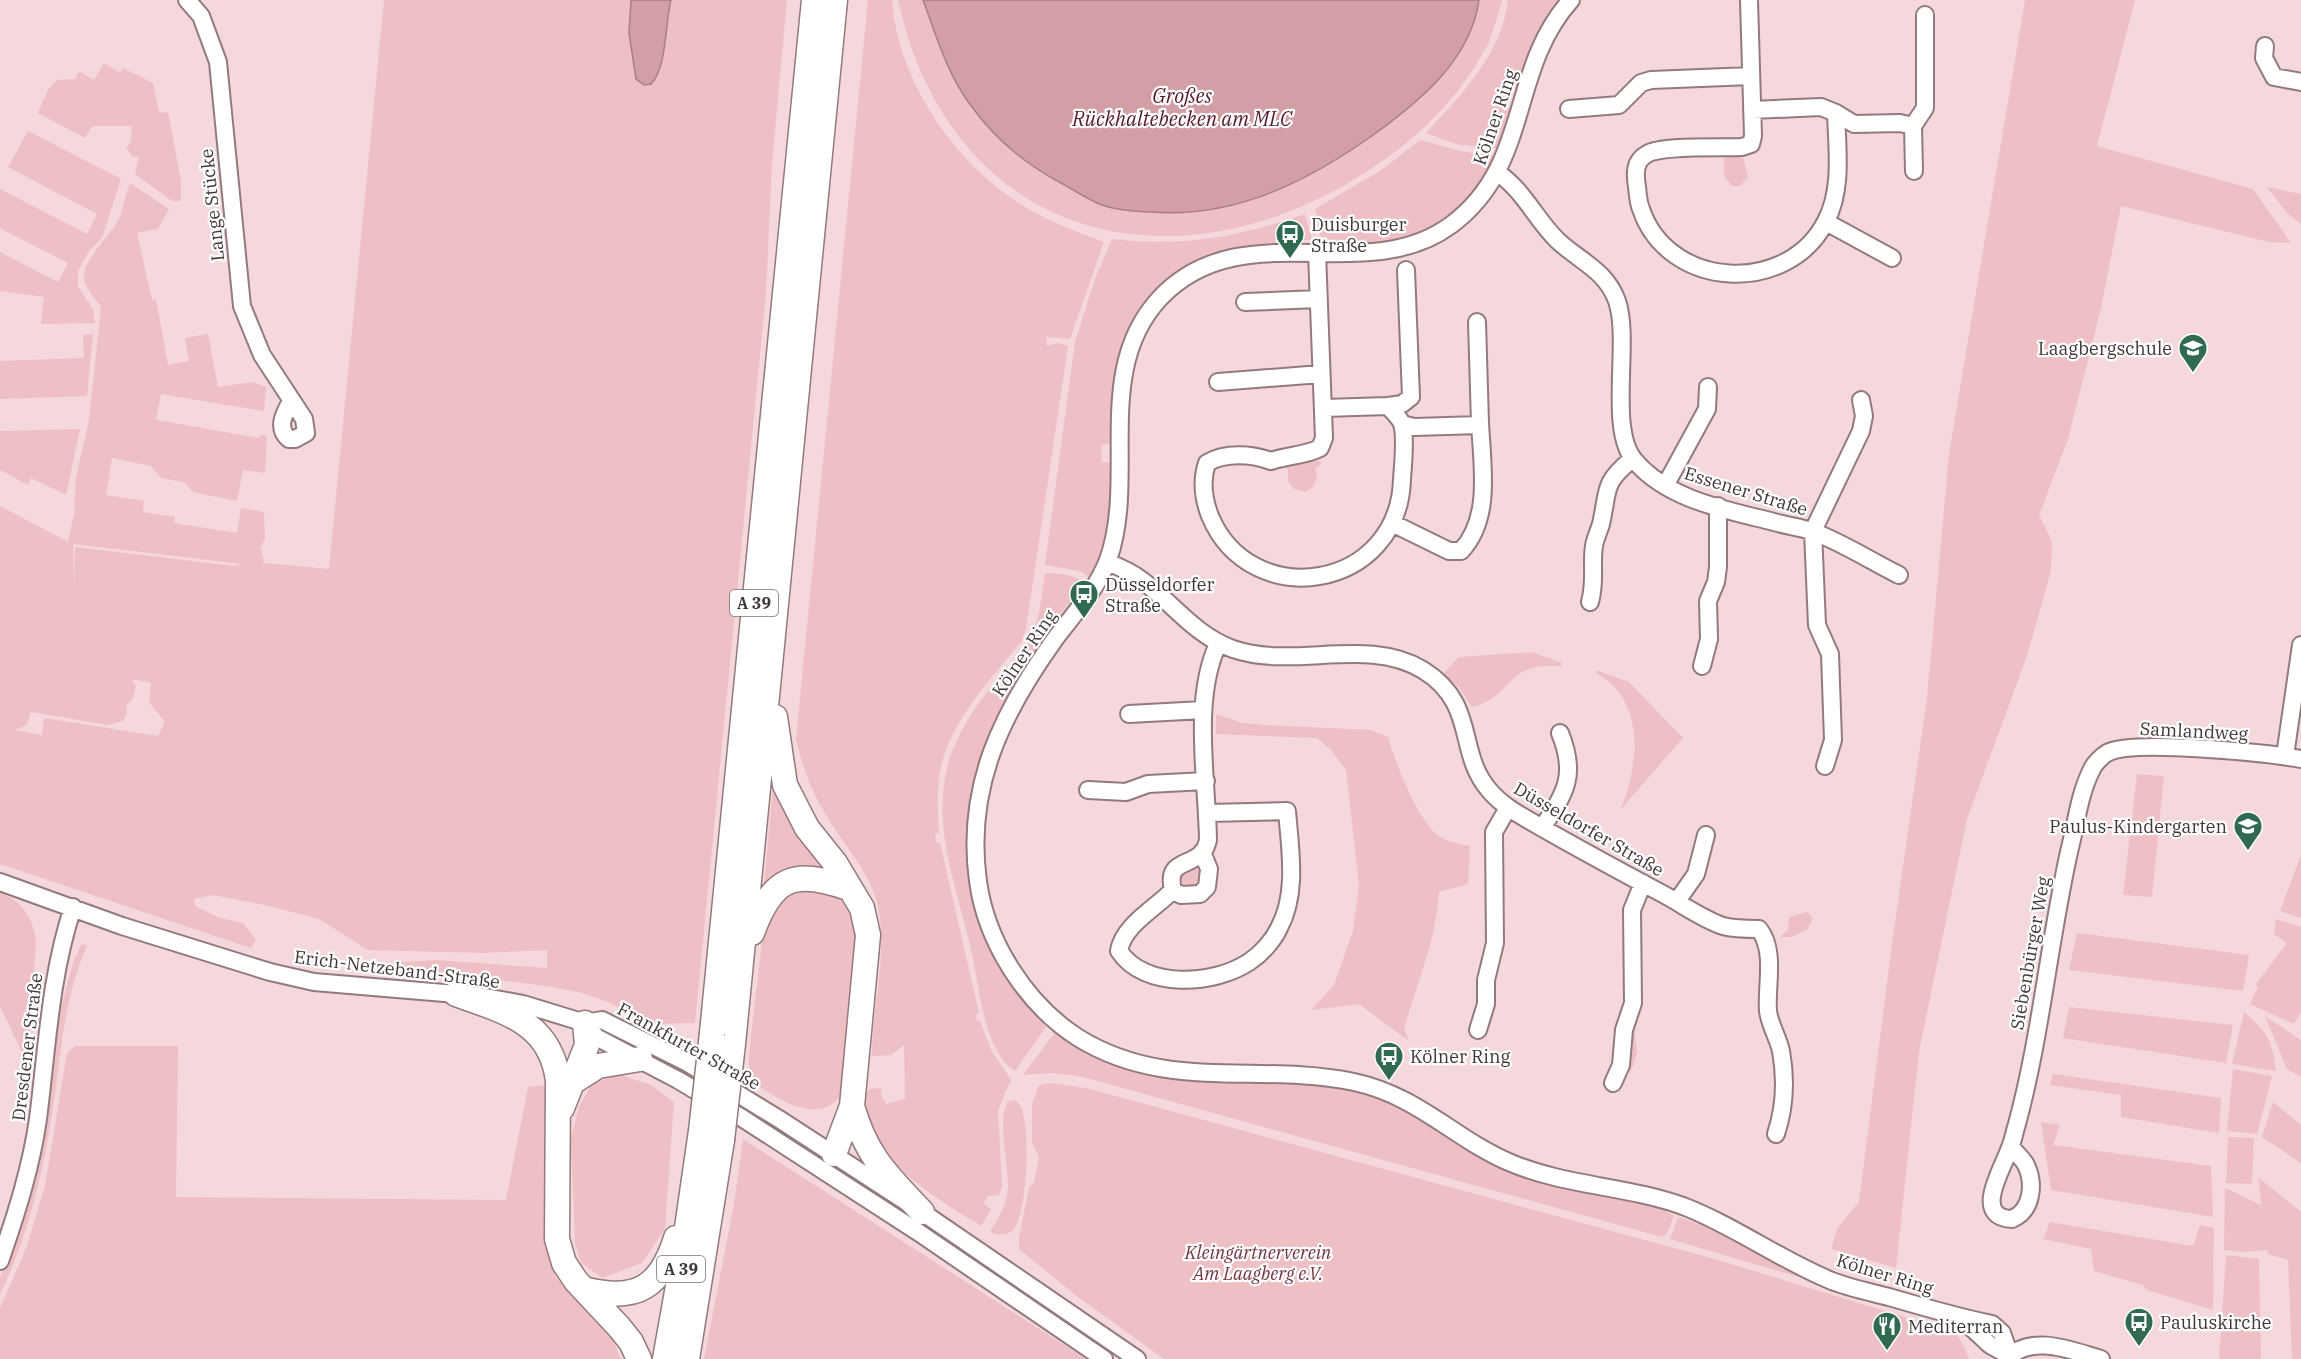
<svg xmlns="http://www.w3.org/2000/svg" width="2301" height="1359" font-family="'IBM Plex Serif',serif">
<style>
.green{fill:#eebfc5;fill-rule:evenodd}
.water{fill:#d29fa6;stroke:#a68085;stroke-width:1.5}
.lines{fill:none;stroke-linecap:round;stroke-linejoin:round}
.minor-casing{stroke:#937a7d;stroke-width:20}
.highway-casing{stroke:#937a7d;stroke-width:27}
.minor{stroke:#fff;stroke-width:16}
.highway{stroke:#fff;stroke-width:24}
.highway-bridge-casing{stroke:#937a7d;stroke-width:27;stroke-linecap:butt}
.highway-bridge{stroke:#fff;stroke-width:24}
.labels{text-anchor:middle;dominant-baseline:central;stroke-width:4.5;stroke-linejoin:round;paint-order:stroke}
.shield{fill:#fff;stroke:#797273;stroke-width:1.5}
.shield-label{font-size:16px;font-weight:bold;fill:#403637}
.street-label{font-size:18px;fill:#403637;stroke:#fff}
.poi-label{font-size:18px;fill:#403637;stroke:#fff;text-anchor:start}
.park-label{font-size:18px;font-style:italic;fill:#733340;stroke:#fff}
.water-label{font-size:20px;font-style:italic;fill:#571a29;stroke:#fff}
</style>
<rect width="100%" height="100%" fill="#f4d8dc"/>
<path class="green" d="M384,0h247l-2,33 7,46 9,6 6,-1c17,-16 14,-61 20,-84h116l-15,163 -6,130 -71,730 -40,1 -47,-22 -26,-9 -29,-6 -81,-11 -98,-7 2,-5 59,-4 112,8v-18l-63,3 -116,-3 -49,-31 -54,-14 -52,-10 -19,4 1,7 25,12 23,5 13,17 -5,8 -251,-84v-358l68,36 6,-28 2,-36 13,-58 12,-113c-5,-7 -12,-15 -16,-24 -8,-19 25,-46 34,-64 5,-12 6,-24 11,-36l39,26 -11,20 -21,4 15,67 4,-1 12,66 21,-4 -4,-23 23,-4 10,53 34,-5 14,5 -2,24 -103,-17 -5,26 103,18 1,-3 7,1 -2,37 -22,-3 -6,31 -44,-9 -9,-10 -23,-4 -10,-12 -39,-8 -6,37 38,6 -1,11 32,5 -1,6 63,10 4,-25 23,4 1,27 -5,9 4,12 -2,5 2,-2 65,6zM73,544l169,20 -8,2 -159,-19 -1,41zM132,679l19,4 -2,19 16,20 -7,14 -114,-18 -2,17 -27,-5 12,-5 4,-13 77,13 15,-4 4,-7 -1,-8 6,-6 4,-13z
M868,0h24c6,84 67,170 140,211 23,13 48,22 72,31l-34,97 -24,-2 1,9 11,-3 10,3 -42,283 -4,12c-32,39 -76,84 -83,137 -2,18 -1,37 0,55l-4,1 1,8 4,1 39,170 -3,1 1,7h3l11,29 20,30 -13,30 4,76 -3,9 -11,1 -5,7 8,6 -10,17c-49,-31 -112,-65 -118,-129l7,-8 11,-1 1,9 4,7 19,-5 -1,-54 -13,10 -19,1c0,-50 16,-100 6,-150 -7,-33 -36,-63 -52,-91 -15,-24 -24,-50 -30,-76z
M898,0h604c-5,17 -9,36 -18,51 -30,56 -82,101 -136,132 -194,112 -400,45 -450,-183z
M1508,0h53l-21,31 -21,55 -10,-2 -7,22 10,3 -13,40 -43,-5 -30,-11c35,-38 76,-79 82,-133z
M2025,0h110l-38,146 156,43 38,54 -22,-1 -148,-36 -20,102 -33,131 -29,76 13,26 -1,30 -24,85 -60,163 -48,232 -23,217 -65,-19 7,-22 21,-25 33,-258 35,-246 22,-244z
M104,63l16,10 3,-5 30,15 6,30 9,-1 13,69v20h-9l-37,-27 4,-18 -6,1 -7,-10 5,-5 1,-16h-40l-7,12 -47,-25 10,-23 9,-10 18,-1 4,-8 15,9z
M28,131l93,48 -19,59 -13,13 -11,20v16l15,22 2,14 -54,1 3,-27 -44,-6v-39l58,30 10,-19 -68,-35v-39l87,45 10,-20 -89,-47z
M1420,140l40,11 35,5c-35,79 -94,90 -173,90l-7,-37 65,-38z
M1742,153l6,24 -8,9h-8l-8,-10v-22z
M2267,187l34,7v30l-14,-11z
M1305,214l7,26h-37l-1,4c-126,11 -162,82 -163,200l-10,1 1,17 10,1c-1,40 -4,78 -22,115l-10,-7 -35,-6 30,-223 20,-63 17,-40c74,8 123,-1 193,-25z
M93,334l-6,62 -87,3v-38l84,-3 -1,-23z
M80,429l-14,66 -35,-17 -3,7 -28,-15v-39z
M1316,459l6,4 -7,6 2,7 -4,11 -8,5 -11,-3 -6,-8v-12l-8,-3 9,-6z
M1050,573l13,1 22,7 -28,38 3,4 -35,46 -24,40 -17,41 -10,36 -6,46 38,143 40,52 -31,44c-29,-18 -35,-76 -41,-107 -12,-65 -43,-129 -27,-196 8,-33 30,-64 51,-90 10,-11 23,-22 30,-34 12,-21 13,-47 17,-70z
M1532,652l30,11 -1,3c-58,-4 -46,30 -89,41l-13,-20 -16,-13 16,-17z
M1596,670l33,12 54,56 -62,71c18,-45 25,-109 -25,-136z
M1216,714l26,9 24,2 104,5 18,7c7,25 30,85 51,99 8,6 21,8 31,10l-2,38 -29,8c-3,49 -22,91 -35,137l5,12 -50,-37 -48,6 23,-25 19,-54 6,-46 -13,-115 -15,-20 -14,-12 -101,-4z
M2137,774l27,2 -12,121 -29,-2z
M773,787l50,77 -2,6 -34,-1 -23,14z
M2301,855v63l-21,-7z
M1181 877a10 10 0 1 1 20 0a10 10 0 1 1-20 0Z
M804,885c32,10 46,9 55,45l-15,162c-26,37 -66,6 -95,-12v-27l15,-129 20,-31z
M0,893c23,8 33,25 36,49l-8,123 -28,-59z
M1807,912l6,6 -6,12 -16,7h-11l8,-8 1,-12z
M2276,919l25,8v85l-7,12 -44,-20 8,-17 -2,-3 31,-41 -13,-9z
M2077,933l172,22 -6,36 -174,-21z
M82,944l5,2c-22,49 -26,103 -33,155 -10,66 -24,132 -54,193v-16l15,-35 47,-240 12,-43z
M2069,1007l164,18 -7,38 -163,-25z
M2244,1012c24,21 28,27 32,59l-44,-7z
M2265,1016l36,24v37l-14,-8z
M1633,1018l4,34 -7,23z
M603,1029l83,42 131,82 -3,2 -9,-4 -204,-120z
M1056,1031c73,48 121,52 206,53 35,1 70,-1 104,8 55,15 95,59 147,80 48,21 103,23 154,36l-1,4 8,4 -7,17 -5,4 -579,-160 -30,-4 -30,2z
M75,1046h103l-2,151 330,3 22,-113 19,-2 -3,124 11,67 58,65 8,18h-621v-51l27,-62 18,-60 22,-133z
M2233,1069l39,7 -15,58 -30,-3z
M618,1074l33,11 23,17 -9,127 -23,34 -39,15 -22,-15 -6,-20 -4,-104 8,-33 13,-22z
M2053,1074l168,24 -2,35 -98,-16v-22l-71,-10z
M1051,1083l35,5 625,170 243,74 8,10 7,17h-805l-90,-65 -55,-45v-11l10,-51 5,-4 5,-26 -7,-14v-39l7,-19z
M1015,1100c19,10 12,110 0,127 -5,9 -16,9 -25,5 8,-14 17,-27 18,-43 1,-22 -12,-73 1,-88z
M2273,1102l28,23v38l-39,-26z
M2041,1122l19,3 -7,20 158,21 2,51 -162,-27z
M2228,1137l26,1 -2,46 -26,-1z
M743,1139l343,220h-382l30,-155z
M2259,1178l42,34v147h-9l-4,-99 -20,-6 -1,-4 -26,2 -17,-2 1,-62 36,17z
M1678,1217l20,7 2,-4 122,64 -152,-45z
M2050,1222l143,24 7,-21 14,3 -1,82 -66,-20 -4,-5 -49,-14 -3,-22 -48,-10z
M2226,1255l33,4 2,100h-42z"/>
<path class="water" d="M631,0h40c-6,23 -4,68 -20,84l-7,1 -8,-6 -7,-46z
M923,0h556c-8,59 -58,100 -103,133 -67,48 -141,86 -226,79 -17,-1 -37,-2 -53,-9 -13,-6 -24,-13 -36,-20 -36,-19 -68,-46 -92,-80 -22,-30 -33,-68 -46,-103z"/>
<g class="lines">
<g class="minor-casing">
<path id="minor" d="M187,0l14,16 17,46 24,244 20,49 42,64 2,14 -11,6h-6c-13,-11 -5,-25 2,-38
M1571,0c-63,70 -39,165 -120,225 -87,64 -209,-14 -291,73 -68,73 -22,178 -52,262 -11,29 -35,55 -53,79 -53,74 -90,148 -77,242 8,60 47,122 99,156 89,56 181,25 277,45 65,14 100,57 157,81 55,23 116,23 172,43 52,20 97,54 149,75 18,7 38,11 57,16 34,10 68,20 103,27l10,9 8,23
M1749,0l4,136 -2,8 -9,3c-21,1 -80,-2 -95,7 -13,7 -12,20 -10,33 1,7 1,15 4,22 27,81 147,87 185,12 17,-32 11,-73 10,-108l-15,-6 -69,3
M2265,46l-1,12 10,19 27,5
M1569,109l50,-4 22,-22 10,-3 100,-4
M1836,113l18,11 46,-1 13,3
M1913,126l12,-18v-93
M1913,126l1,45
M1498,173c26,18 37,45 59,67 22,21 49,30 60,61 14,40 -10,129 18,160 33,39 92,49 139,61 13,4 27,5 40,10 29,11 57,29 85,43
M1826,222l66,36
M1317,252l7,186 -4,10c-16,8 -32,7 -49,13 -19,-7 -46,-9 -64,2 -6,18 -4,35 3,53 41,98 189,74 192,-37 1,-13 4,-43 0,-55 -2,-6 -10,-13 -14,-18l-64,2
M1245,302l73,-3
M1218,382l103,-8
M1388,406l14,-2 9,-7 -5,-127
M1402,424l12,3 66,-2
M1665,486l42,-77 1,-22
M1394,524l55,27h12c31,-33 21,-86 19,-128 -1,-34 -2,-67 -3,-101
M1813,531l4,94 13,29 3,86 -8,26
M1813,531l48,-100 3,-15 -3,-16
M1107,562c13,5 26,11 36,19 30,23 53,55 90,68 61,21 134,-13 190,21 55,34 33,82 66,120 15,18 35,27 55,39 39,22 79,44 119,65 19,10 39,25 60,32 11,3 24,3 36,3 17,22 7,56 9,82 2,15 10,26 13,40 5,28 4,56 -5,83
M1590,602c6,-22 1,-36 4,-56 1,-7 5,-15 7,-22 8,-35 1,-40 31,-65
M1702,666l7,-27 -1,-38 8,-19 2,-15v-61
M1129,714l74,-4
M2285,756l16,-111
M1088,790l38,2 22,-8 58,-3
M1542,828c24,-36 35,-53 18,-95
M1202,852l7,17 -2,18 -7,7 -19,1 -8,-5c-7,-29 14,-23 29,-37 3,-3 5,-9 6,-13 -1,-61 -16,-141 10,-196
M0,882l122,44 148,46 44,10 166,14 43,8 62,19 17,-3 84,42 93,57 143,93 215,147
M1173,890c-17,18 -50,35 -54,61 26,39 95,34 130,11 12,-8 24,-21 30,-34 19,-35 11,-79 8,-117l-79,2
M1677,901l19,-27 10,-39
M585,1023l11,14 82,43 64,38 176,114 186,127
M1478,1030l8,-26v-24l9,-37 -1,-111 14,-24
M1613,1083l8,-18 3,-35 9,-27 -1,-93 11,-27
M2011,1147c5,6 12,12 15,18 9,19 6,46 -14,54 -40,-2 -10,-49 -3,-69 4,-8 5,-17 8,-26 24,-89 32,-182 52,-272 7,-27 10,-58 23,-83 2,-5 10,-13 15,-16 25,-14 160,0 194,6
M0,1261c16,-46 31,-93 38,-142 9,-70 12,-143 35,-212
M1963,1320l27,25 20,11
M2007,1359c24,-26 66,-8 94,0"/>
</g>
<g class="highway-casing">
<path id="highway" d="M775,717l10,68 22,43 28,35 27,45 6,27 -16,171 -18,48
M752,933c20,-55 41,-65 96,-45
M456,994c49,18 95,28 102,87l-1,158 7,24 12,18 43,46 12,15 8,17
M712,1033l102,-1033
M733,1044l102,-1044
M573,1082l25,-16 42,-7
M852,1106c14,50 35,69 70,106
M562,1108l25,-63 -2,-22
M587,1290c51,12 74,-4 89,-52
M665,1359l16,-90 20,-138
M687,1359l35,-219"/>
</g>
<use href="#minor" class="minor"/>
<use href="#highway" class="highway"/>
<g class="highway-bridge-casing">
<path id="highway-bridge" d="M701,1131l11,-98
M722,1140l11,-96"/>
</g>
<use href="#highway-bridge" class="highway-bridge"/>
</g>
<defs>
<g id="bus-pin" transform="scale(1.5)"><path d="M0 17L-7.5 6A9.5 9.5 0 1 1 7.5 6Z" fill="#316a52" stroke="#fff"/><path d="M-5-6H5V4H4V6H2V4H-2V6H-4V4H-5ZM-3.5-4V0h7V-4ZM-3.5 1.2v1.5H-2V1.2ZM2 1.2v1.5H3.5V1.2Z" fill="#fff"/></g>
<g id="school-pin" transform="scale(1.5)"><path d="M0 17L-7.5 6A9.5 9.5 0 1 1 7.5 6Z" fill="#316a52" stroke="#fff"/><path d="M0-5L7-2L0 1L-7-2ZM-4 1L0 2.5L4 1V4Q0 6-4 4Z" fill="#fff"/></g>
<g id="restaurant-pin" transform="scale(1.5)"><path d="M0 17L-7.5 6A9.5 9.5 0 1 1 7.5 6Z" fill="#316a52" stroke="#fff"/><path d="M-5-6h1v4h1v-4h1v4h1v-4h1v5L-1.5 .5V6h-2V.5L-5-1ZM5-6V6H3V1.5H1.5Q1.5-4 5-6Z" fill="#fff"/></g>
</defs>
<g fill-rule="evenodd">
<use href="#bus-pin" x="1290" y="234"/>
<use href="#school-pin" x="2193" y="348"/>
<use href="#bus-pin" x="1084" y="594"/>
<use href="#school-pin" x="2248" y="826"/>
<use href="#bus-pin" x="1389" y="1056"/>
<use href="#bus-pin" x="2139" y="1322"/>
<use href="#restaurant-pin" x="1887" y="1326"/>
</g>
<g class="labels">
<g class="shield">
<rect x="730" y="590" width="48" height="26" rx="4.5"/>
<rect x="657" y="1256" width="48" height="26" rx="4.5"/>
</g>
<g class="shield-label">
<text x="754" y="603">A 39</text>
<text x="681" y="1269">A 39</text>
</g>
<g class="street-label">
<text transform="translate(1495 117) rotate(-71)">Kölner Ring</text>
<text transform="translate(212 205) rotate(-96)">Lange Stücke</text>
<text transform="translate(1746 491) rotate(17)">Essener Straße</text>
<text transform="translate(1024 653) rotate(-56)">Kölner Ring</text>
<text transform="translate(2194 731) rotate(3)">Samlandweg</text>
<text transform="translate(1589 829) rotate(30)">Düsseldorfer Straße</text>
<text transform="translate(2030 953) rotate(-80)">Siebenbürger Weg</text>
<text transform="translate(397 969) rotate(7)">Erich-Netzeband-Straße</text>
<text transform="translate(689 1046) rotate(29)">Frankfurter Straße</text>
<text transform="translate(27 1047) rotate(-83)">Dresdener Straße</text>
<text transform="translate(1885 1274) rotate(17)">Kölner Ring</text>
</g>
<g class="poi-label">
<text x="1311" y="224">Duisburger<tspan x="1311" dy="21">Straße</tspan></text>
<text x="2172" y="348" text-anchor="end">Laagbergschule</text>
<text x="1105" y="584">Düsseldorfer<tspan x="1105" dy="21">Straße</tspan></text>
<text x="2227" y="826" text-anchor="end">Paulus-Kindergarten</text>
<text x="1410" y="1056">Kölner Ring</text>
<text x="2160" y="1322">Pauluskirche</text>
<text x="1908" y="1326">Mediterran</text>
</g>
<g class="park-label">
<text x="1258" y="1252">Kleingärtnerverein<tspan x="1258" dy="21">Am Laagberg e.V.</tspan></text>
</g>
<g class="water-label">
<text x="1182" y="95">Großes<tspan x="1182" dy="23">Rückhaltebecken am MLC</tspan></text>
</g>
</g>
</svg>
